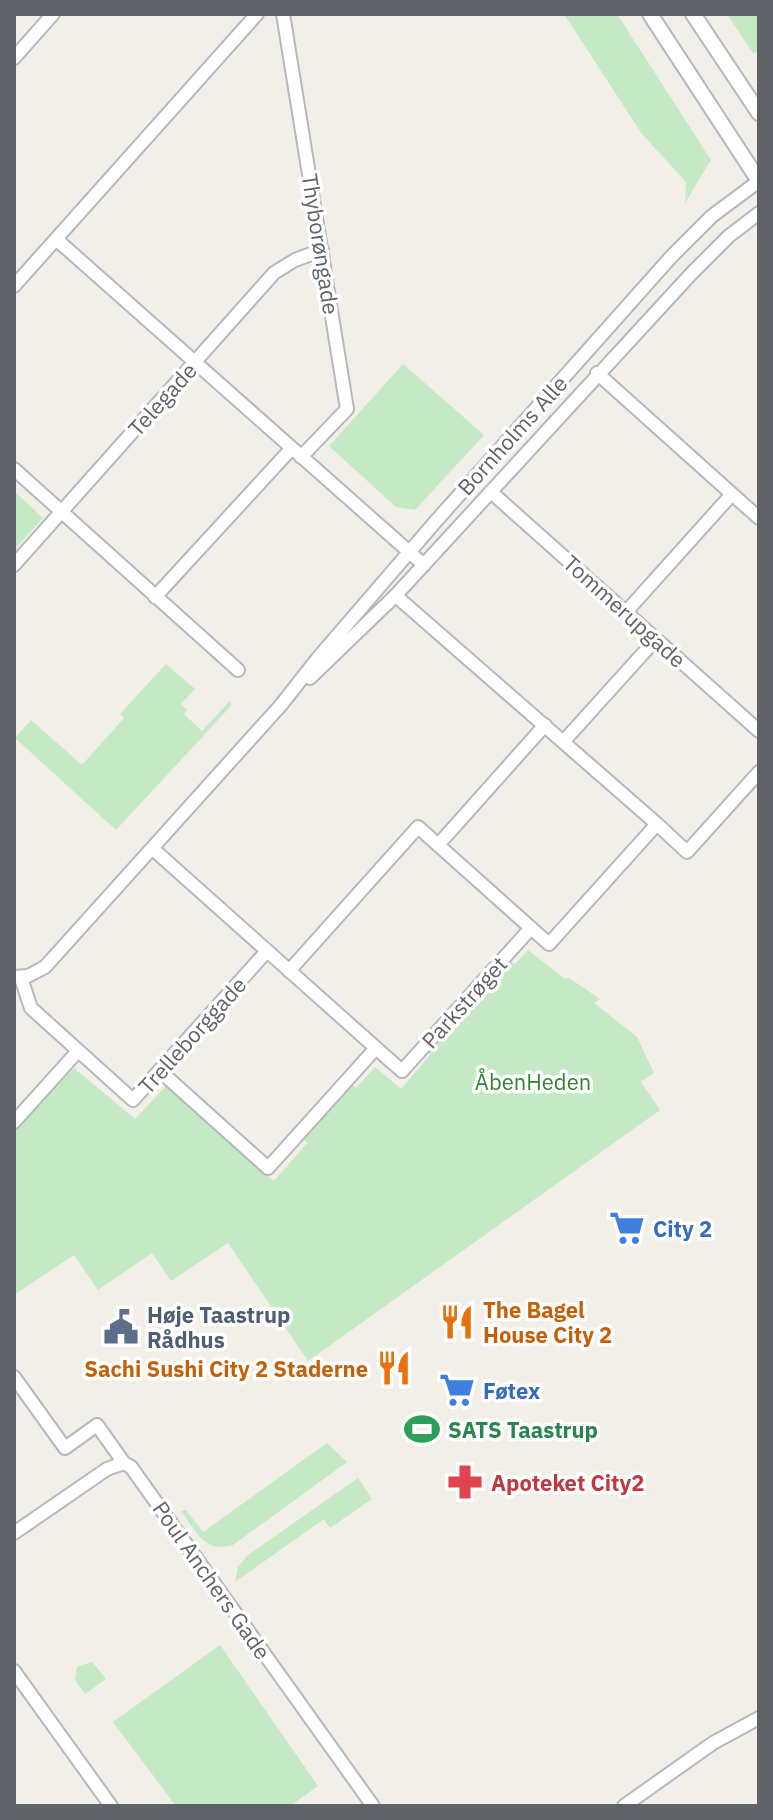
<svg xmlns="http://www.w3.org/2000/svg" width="773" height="1820" font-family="'IBM Plex Sans',sans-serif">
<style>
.green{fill:#c5e8c5}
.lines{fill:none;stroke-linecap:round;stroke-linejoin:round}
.minor-casing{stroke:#b5b8bc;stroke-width:16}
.tertiary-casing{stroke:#b5b8bc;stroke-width:18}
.minor{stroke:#fff;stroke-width:12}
.tertiary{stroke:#fff;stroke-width:14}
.labels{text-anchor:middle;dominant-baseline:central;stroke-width:7;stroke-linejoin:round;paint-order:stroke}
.street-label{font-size:22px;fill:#5f6368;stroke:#fff}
.park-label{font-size:22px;fill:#348238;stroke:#fff}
.shop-label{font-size:22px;font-weight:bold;fill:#366cbe;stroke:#fff;text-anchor:start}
.food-label{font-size:22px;font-weight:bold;fill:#c56008;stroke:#fff;text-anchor:start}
.service-label{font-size:22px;font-weight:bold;fill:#4e5e75;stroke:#fff;text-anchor:start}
.leisure-label{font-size:22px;font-weight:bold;fill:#27864d;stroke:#fff;text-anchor:start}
.health-label{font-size:22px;font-weight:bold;fill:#be3a42;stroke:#fff;text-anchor:start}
</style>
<rect width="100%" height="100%" fill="#f1efe8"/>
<path class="green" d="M564,14h53l94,146 -26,43 1,-21 -44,-48z
M727,14h32v38l-6,1z
M403,364l81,71 -69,75 -19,-3 -67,-61z
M14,491l29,27 -29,32z
M166,664l29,25 -14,15 6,6 -3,4 18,17 28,-30 1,5 -115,124 -101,-92 16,-18 51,45 42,-47 -4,-4z
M528,950l37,29 4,-1 31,21 -6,4 43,34 17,36 -13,9 19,28 -352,251 -80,-118 -57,38 -19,-28 -54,37 -24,-35 -60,40v-164l60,-63 61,51 32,-34 107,96 33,-38 -5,-6 48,-54 6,5 19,-21 26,22 29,-34 -3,-4 82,-91 6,4z
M327,1443l20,19 -114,83c-30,8 -36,-13 -52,-34l5,-1 17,22z
M358,1478l14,21 -42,29 -6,-9 -89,63 3,-15 10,-12z
M220,1645l98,141 -28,20h-114l-63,-84z
M92,1662l14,17 -21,15 -10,-14 2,-13z"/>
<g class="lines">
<g class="minor-casing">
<path id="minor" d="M283,14l64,395 -46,48
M14,58l39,-44
M56,239l368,326
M14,286l243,-272
M597,373l135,121 -106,118
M14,469l224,201
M491,492l268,239
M732,494l27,24
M14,565l260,-292 21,-13 27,-10
M396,596l261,228
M155,597l136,-148
M310,678l86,-83 295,-321 38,-38 30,-23
M564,741l92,-102
M438,845l107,-120
M153,849l223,199
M289,971l129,-144 113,101
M14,977l14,-1 17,-9 236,-262 37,-47 118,-137 235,-264 41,-41 47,-35
M21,978l10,30 102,92 134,-149
M160,1071l108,97 108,-120 26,23 129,-143 18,16 108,-120 30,28 72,-80
M14,1122l64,-71
M14,1377l51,71 32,-23 27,38 7,4 242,339
M14,1533l93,-64 17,-6
M14,1671l97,135
M624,1806l89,-63 46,-25"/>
</g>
<g class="tertiary-casing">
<path id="tertiary" d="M650,14l109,167
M693,14l66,99"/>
</g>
<use href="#minor" class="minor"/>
<use href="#tertiary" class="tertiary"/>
</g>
<defs>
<g id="supermarket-bare" transform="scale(2.76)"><path d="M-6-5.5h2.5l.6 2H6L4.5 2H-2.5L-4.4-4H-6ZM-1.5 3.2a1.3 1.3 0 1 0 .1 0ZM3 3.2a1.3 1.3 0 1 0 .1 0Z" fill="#3f7fe0" stroke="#fff" stroke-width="2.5" paint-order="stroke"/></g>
<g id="restaurant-bare" transform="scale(2.76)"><path d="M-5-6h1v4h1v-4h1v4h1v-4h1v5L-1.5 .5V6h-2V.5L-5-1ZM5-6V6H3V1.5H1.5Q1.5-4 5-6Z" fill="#e8710a" stroke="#fff" stroke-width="2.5" paint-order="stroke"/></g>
<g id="civic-bare" transform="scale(2.76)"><path d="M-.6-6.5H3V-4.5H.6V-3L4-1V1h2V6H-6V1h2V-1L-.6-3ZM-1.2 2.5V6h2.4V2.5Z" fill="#5c6f8a" stroke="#fff" stroke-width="2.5" paint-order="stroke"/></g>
<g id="stadium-bare" transform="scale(2.76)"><path d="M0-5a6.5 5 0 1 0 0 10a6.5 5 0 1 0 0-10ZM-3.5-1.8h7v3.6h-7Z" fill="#2e9e5b" stroke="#fff" stroke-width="2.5" paint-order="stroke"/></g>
<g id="pharmacy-bare" transform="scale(2.76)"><path d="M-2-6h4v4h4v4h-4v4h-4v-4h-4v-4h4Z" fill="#e0444e" stroke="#fff" stroke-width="2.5" paint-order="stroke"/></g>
</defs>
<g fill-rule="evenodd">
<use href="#supermarket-bare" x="627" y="1228"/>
<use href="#restaurant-bare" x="457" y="1322"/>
<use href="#civic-bare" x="121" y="1327"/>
<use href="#restaurant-bare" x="394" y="1368"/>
<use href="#supermarket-bare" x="457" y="1390"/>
<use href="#stadium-bare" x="422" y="1429"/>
<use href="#pharmacy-bare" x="465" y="1482"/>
</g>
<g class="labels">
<g class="street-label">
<text transform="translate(321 244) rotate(81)">Thyborøngade</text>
<text transform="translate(162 399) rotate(-48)">Telegade</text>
<text transform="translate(512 435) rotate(-48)">Bornholms Alle</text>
<text transform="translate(625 611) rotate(42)">Tommerupgade</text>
<text transform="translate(464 1002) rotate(-48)">Parkstrøget</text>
<text transform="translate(192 1035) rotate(-48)">Trelleborggade</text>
<text transform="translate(212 1580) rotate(55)">Poul Anchers Gade</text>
</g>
<g class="park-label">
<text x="533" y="1081">ÅbenHeden</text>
</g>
<g class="shop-label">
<text x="653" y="1228">City 2</text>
<text x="483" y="1390">Føtex</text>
</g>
<g class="food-label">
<text x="483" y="1309">The Bagel<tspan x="483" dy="25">House City 2</tspan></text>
<text x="368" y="1368" text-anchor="end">Sachi Sushi City 2 Staderne</text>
</g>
<g class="service-label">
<text x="147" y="1314">Høje Taastrup<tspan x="147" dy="25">Rådhus</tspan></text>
</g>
<g class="leisure-label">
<text x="448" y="1429">SATS Taastrup</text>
</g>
<g class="health-label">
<text x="491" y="1482">Apoteket City2</text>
</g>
</g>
<rect width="773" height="1820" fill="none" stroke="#5f6368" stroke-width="32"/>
</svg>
